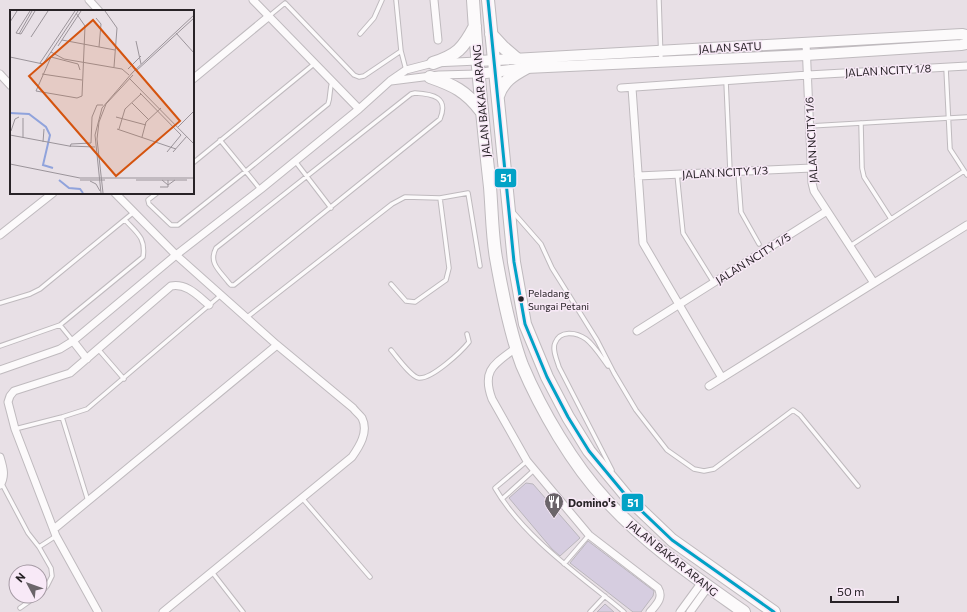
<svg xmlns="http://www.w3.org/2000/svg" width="967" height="612" font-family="Commissioner,sans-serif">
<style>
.building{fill:#d6cde0;stroke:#bab6bc}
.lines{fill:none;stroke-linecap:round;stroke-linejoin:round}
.lane-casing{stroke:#bfbabe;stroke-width:5.5}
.street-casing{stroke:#bfbabe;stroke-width:9}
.secondary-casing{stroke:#bfbabe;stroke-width:12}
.primary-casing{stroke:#bfbabe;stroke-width:14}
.lane{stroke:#fcfafb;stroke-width:3.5}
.street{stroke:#fcfafb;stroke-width:7}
.secondary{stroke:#fcfafb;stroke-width:10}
.primary{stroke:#fcfafb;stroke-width:12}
.bus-1-casing{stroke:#f8e9f7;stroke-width:6}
.bus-1{stroke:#02a2c6;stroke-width:3}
.bus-dot{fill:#282327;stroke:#f8e9f7;stroke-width:1.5}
.labels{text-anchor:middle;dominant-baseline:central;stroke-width:3;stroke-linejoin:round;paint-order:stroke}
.bus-label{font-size:10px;fill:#282327;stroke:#f8e9f7;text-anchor:start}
.street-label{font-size:11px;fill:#282327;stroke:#f8e9f7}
.poi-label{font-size:11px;font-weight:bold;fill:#282327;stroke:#f8e9f7;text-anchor:start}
.inset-river{fill:none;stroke:#90a3dc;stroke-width:2}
.inset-road{fill:none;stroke:#9b949a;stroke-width:1}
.view{fill:#d5540f;fill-opacity:0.15;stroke:#d5540f;stroke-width:2}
.inset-edge{fill:none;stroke:#282327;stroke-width:2}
.line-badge{stroke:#f8e9f7;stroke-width:1.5}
.badge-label{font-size:11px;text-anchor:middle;font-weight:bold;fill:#fff}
</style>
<rect width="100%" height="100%" fill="#e8e0e6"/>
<path class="building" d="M526,483l7,1 47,54 -20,18 -8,-7 -43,-51z
M588,541l66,50 -1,5 -12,16h-8l-63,-49z
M605,604l9,8h-17z"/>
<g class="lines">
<g class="lane-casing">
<path id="lane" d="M396,0l5,51 5,19
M659,0l2,61
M268,17l17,-14 69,72 5,2 5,-1 37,-25
M360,34l14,-16 8,-18
M946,68l4,81 17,26
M726,81l4,90
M415,93c18,1 34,4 25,26l-206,166h-3l-2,-2c-9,-12 -21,-20 -13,-35l195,-154z
M861,123l1,45 2,9 27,42
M810,126l157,-9
M220,140l40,49
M295,161l36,47
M193,163l121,-99
M738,172l3,40 18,32
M677,174l6,59 31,50
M157,193l-9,7 1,4 22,21h7l68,-54 82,-67c3,-8 1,-14 4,-22
M440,198l28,-5 12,73
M513,212l28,32 11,24 45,72 17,33 22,37 31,40 27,19 10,2 10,-2 79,-59 7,5 58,71
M850,246l114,-75
M0,303l30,-9 10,-5 94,-77
M246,318l146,-114 13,-7 35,1 9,70 -3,12 -31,22 -9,-1 -15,-17
M60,325l13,16
M0,346l60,-21 83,-68c3,-19 -6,-24 -18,-37
M98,349l26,30
M391,350c6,7 20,27 28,28 13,1 42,-26 50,-36l-2,-8
M608,366c-6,-8 -14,-21 -22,-27 -10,-7 -26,-9 -31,4 -3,7 2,17 4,24l53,103
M62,417l26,84
M15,429l47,-12 25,-8 134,-114
M527,461l-32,27c29,50 86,88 129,124
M2,484l26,49 11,14 12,21 1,8 -5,10 -7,8
M302,498l68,79
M502,499l32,-29
M39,547l17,-11
M564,564l25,-29
M212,572l31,40
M20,608l17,-12
M590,612l15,-16"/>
</g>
<g class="street-casing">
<path id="street" d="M89,0l10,11
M253,0l106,109
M434,0l4,40
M806,43l6,140 2,8 60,92
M0,74l11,12
M193,79l75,-62
M391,81l48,-6 39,-1
M621,88l187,-13 159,-9
M632,88l11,155 79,135
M638,176l174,-8
M115,193l61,62 101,90 76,63c3,4 7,7 9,10 7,14 -3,29 -10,39l-189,155
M0,235l53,-42
M637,331l190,-120
M73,341l14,18
M517,347c-22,17 -36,22 -25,52l35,62 62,74 69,53c6,10 -2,17 -8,24
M0,370l60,-21 13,-8 103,-86 85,-66 98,-80 31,-28 16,-11 27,-7 45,-2
M709,386l258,-161
M0,457c3,10 6,19 0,28
M54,529l223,-184
M98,612l-42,-76 -41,-107 -7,-27 2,-6 4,-5 56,-18 101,-87c16,-3 27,10 38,19
M680,612l22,-30
M690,612l18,-25"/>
</g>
<g class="secondary-casing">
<path id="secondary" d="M478,61l484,-27 5,1
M478,74l48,-6 280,-13 155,-10 6,-1"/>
</g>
<g class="primary-casing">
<path id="primary" d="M473,0c4,63 10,125 17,187 2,24 2,48 6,71 6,34 14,75 26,107 19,45 51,100 84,135 40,44 90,78 138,112
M488,0l26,262 11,62 22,53 21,40 21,34 39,47 44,42 102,72
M491,34l12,13 14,12
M433,63c24,-8 30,-14 42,-37
M430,77c23,8 36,14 51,34
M498,96c5,-15 15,-21 28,-28"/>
</g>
<use href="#lane" class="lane"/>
<use href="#street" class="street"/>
<use href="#secondary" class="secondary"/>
<use href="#primary" class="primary"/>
<g class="bus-1-casing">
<path id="bus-1" d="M488,0l26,262 11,62 22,53 21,40 21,34 39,47 44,42 102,72"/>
</g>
<use href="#bus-1" class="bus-1"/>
</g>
<defs>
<g id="restaurant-pin" transform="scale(1)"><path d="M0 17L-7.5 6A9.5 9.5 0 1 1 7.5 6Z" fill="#6b656a" stroke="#f8e9f7"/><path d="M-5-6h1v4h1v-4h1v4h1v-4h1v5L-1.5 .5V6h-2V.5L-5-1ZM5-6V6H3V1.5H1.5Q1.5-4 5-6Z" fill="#fff"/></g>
</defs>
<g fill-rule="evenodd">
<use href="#restaurant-pin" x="554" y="502"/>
</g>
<circle class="bus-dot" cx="521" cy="299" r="3.5"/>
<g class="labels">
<g class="bus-label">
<text x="528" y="293">Peladang<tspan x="528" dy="13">Sungai Petani</tspan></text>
</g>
<g class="street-label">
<text transform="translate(730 47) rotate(-3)">JALAN SATU</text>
<text transform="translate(888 70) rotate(-3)">JALAN NCITY 1/8</text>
<text transform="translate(481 101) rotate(-95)">JALAN BAKAR ARANG</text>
<text transform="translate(811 140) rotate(-93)">JALAN NCITY 1/6</text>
<text transform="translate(725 172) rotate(-3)">JALAN NCITY 1/3</text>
<text transform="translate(753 258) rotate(-32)">JALAN NCITY 1/5</text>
<text transform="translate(673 558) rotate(39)">JALAN BAKAR ARANG</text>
</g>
<g class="poi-label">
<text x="568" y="502">Domino's</text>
</g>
</g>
<g transform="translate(10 10)">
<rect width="184" height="184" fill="#e8e0e6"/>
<path class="inset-river" d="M0,103l19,1 17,13 4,8 -7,30 10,3M49,170l10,8 11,1 3,4"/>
<path class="inset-road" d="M20,1l-14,22 5,1 14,-23M95,1l12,17 -3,39M66,3l9,13 -3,70 -5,2 -41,-7 15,-34 27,7 2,6M86,8l5,6 -2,23M0,12l7,-11M166,23l18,20M9,24l13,-23M21,27l17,-26M52,30l53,10M126,31l5,23M48,36l23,-35M41,42l13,7 58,10 7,6M0,47l33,7 35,-53M30,53l35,-52M118,59l13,-13M126,61l58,-53M32,64l40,6M119,68l65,66M130,83l41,42 -14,17M122,93l17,17M106,107l30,8M13,108v20M168,117l16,-16M107,119l59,20M109,119l6,-20 16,-15M1,121l4,-12 4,-2M0,125l59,11 26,1M132,127l4,-15 15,-14M33,132l1,-13M60,137l1,-3 20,-1 1,-26 5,-12h6M163,142l14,-16M0,154l70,14h114M70,170h25M126,170h51M152,170l6,5 7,-5M80,171l6,3 4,7M150,177h8v-7M91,183l-6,-58 7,-27 31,-36 61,-57M93,183l-6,-54 2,-17 7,-18 27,-29"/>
<path class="view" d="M83,10l87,101 -64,55 -87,-100z"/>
<rect width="184" height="184" class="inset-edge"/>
</g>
<g class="line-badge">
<rect x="494" y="168" width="23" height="20" rx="4" fill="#02a2c6"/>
<rect x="621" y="493" width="23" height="19" rx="4" fill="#02a2c6"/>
</g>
<g class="badge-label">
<text x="506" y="182">51</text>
<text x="633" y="507">51</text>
</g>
<g transform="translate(28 584) rotate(311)"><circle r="19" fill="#f8e9f7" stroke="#a59aa4"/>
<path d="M0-3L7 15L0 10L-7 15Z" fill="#6b656a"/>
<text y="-6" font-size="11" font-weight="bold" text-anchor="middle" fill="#282327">N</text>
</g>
<path d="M831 596v6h67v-6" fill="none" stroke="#282327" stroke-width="2"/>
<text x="837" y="596" font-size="12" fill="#282327" stroke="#f8e9f7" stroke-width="3" paint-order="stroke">50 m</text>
</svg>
